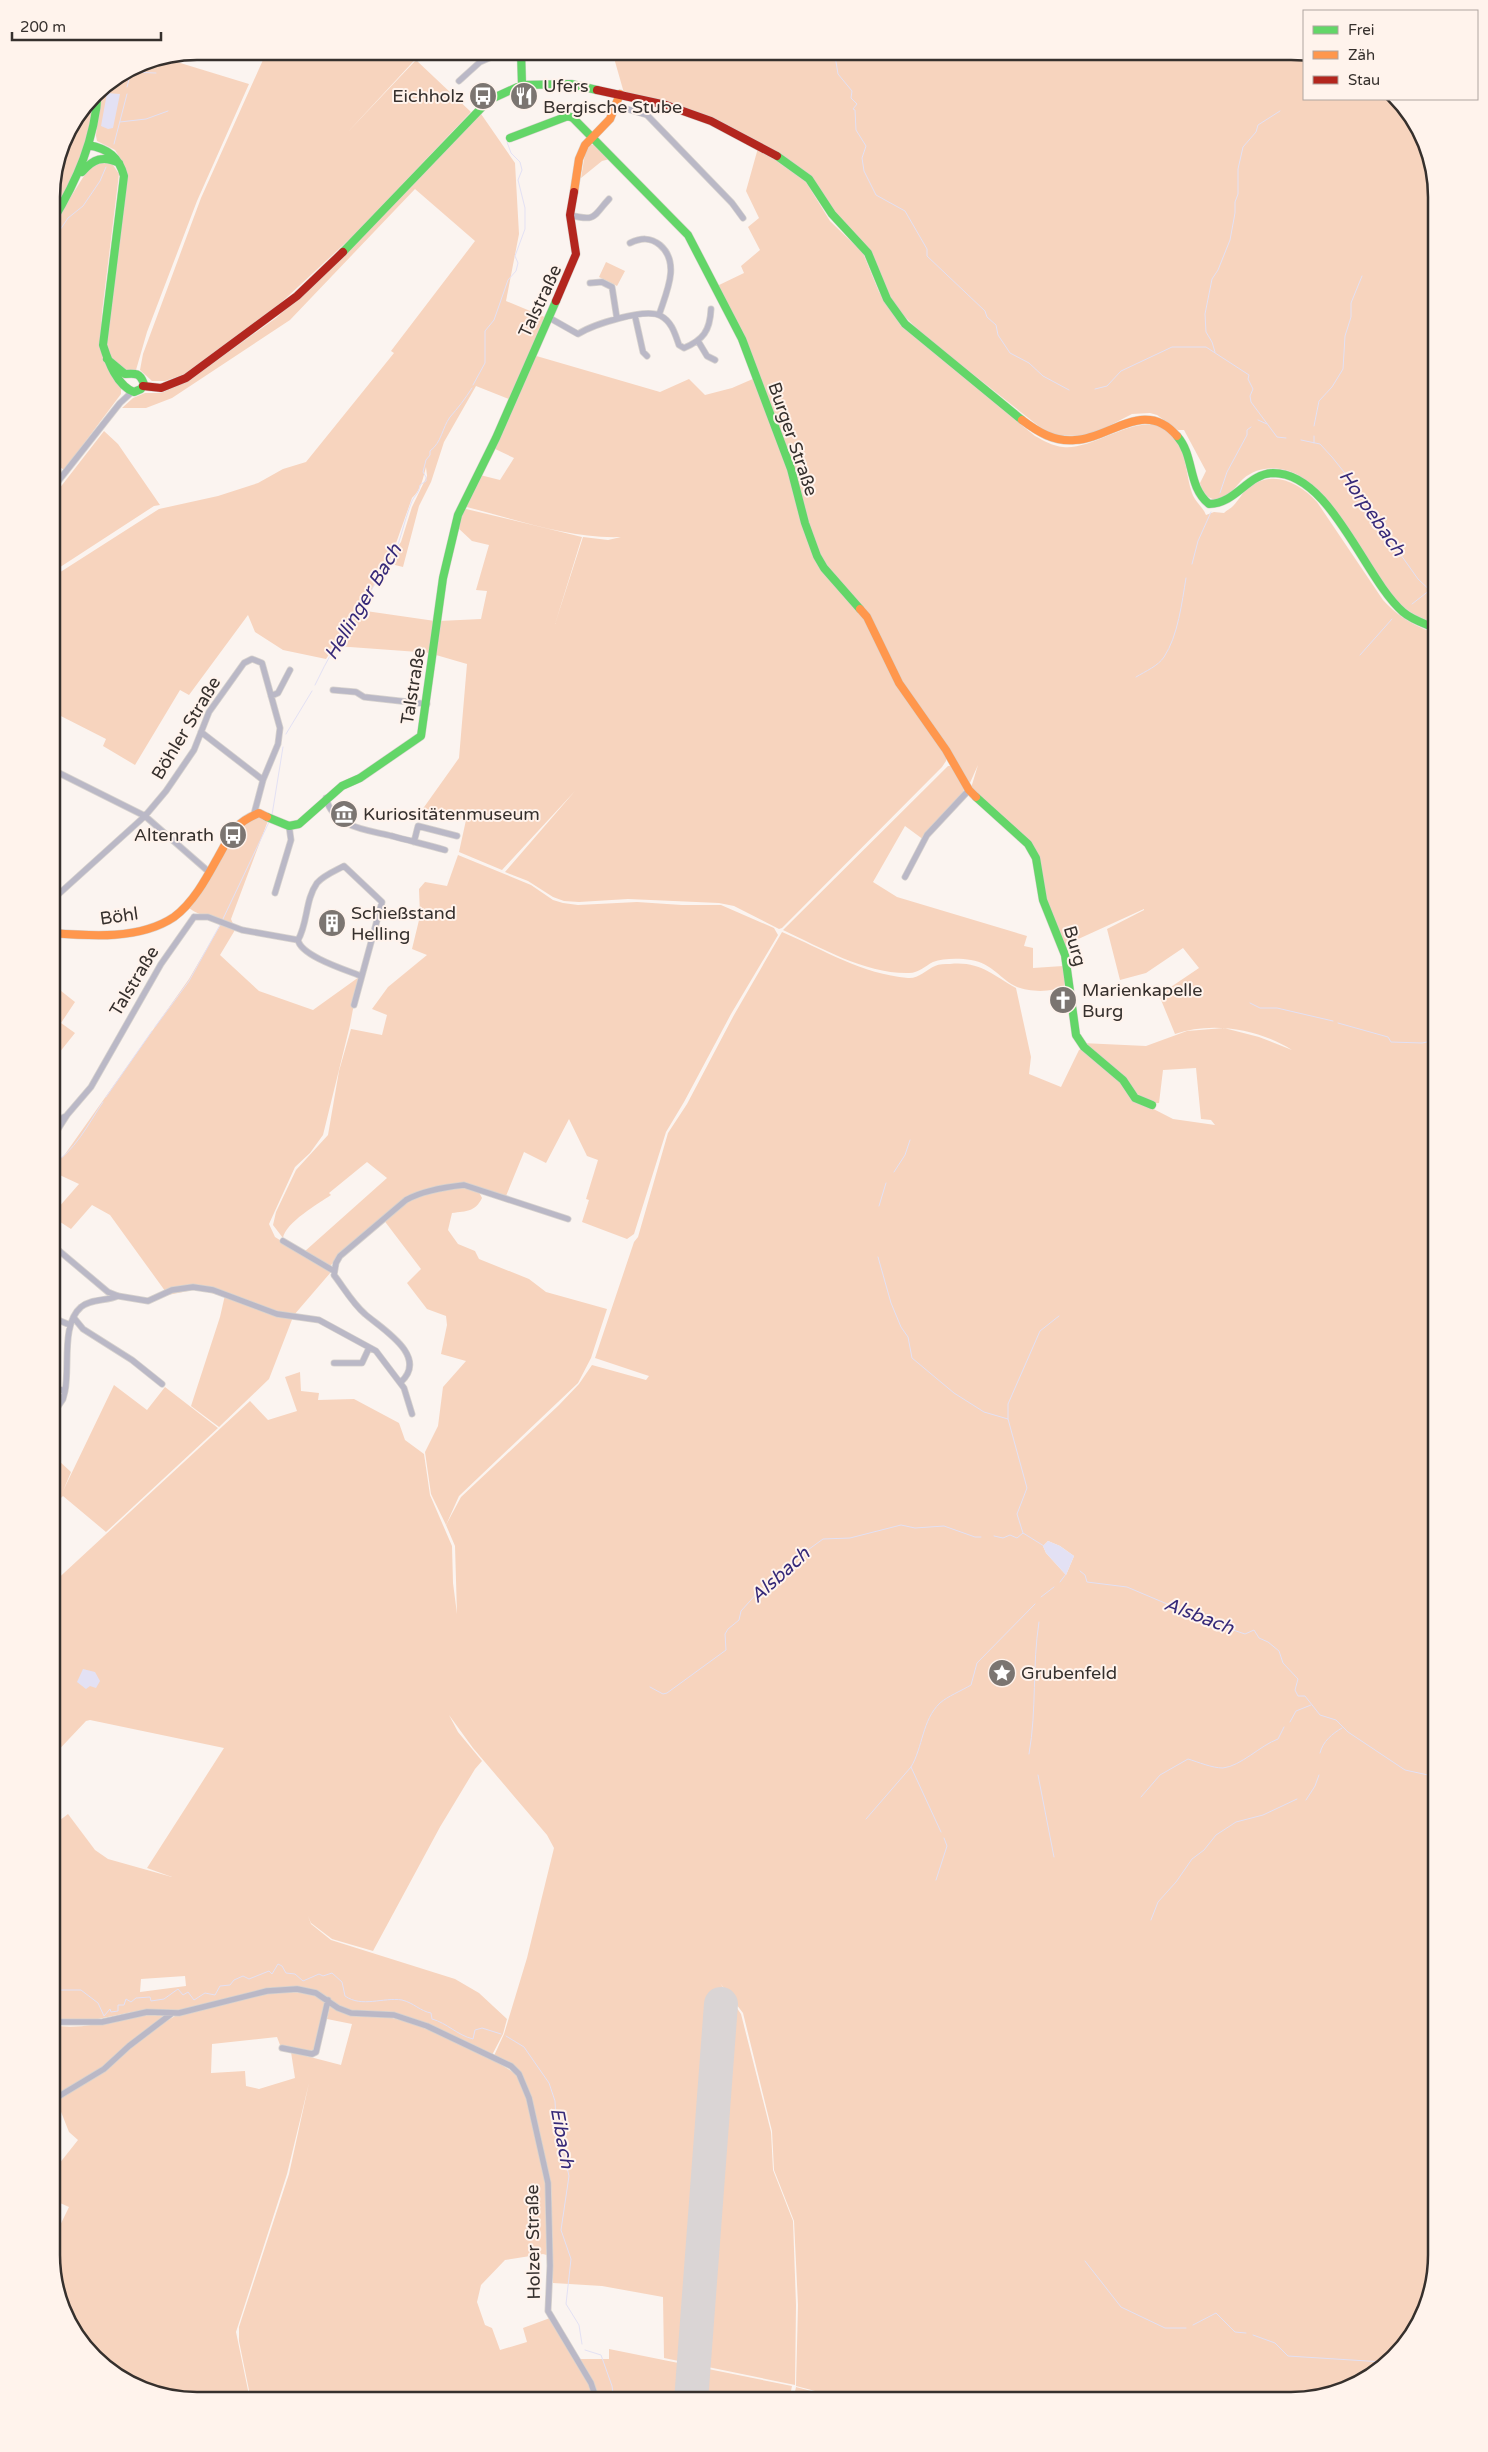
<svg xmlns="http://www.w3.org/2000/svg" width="1488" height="2452" font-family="'Varela Round',sans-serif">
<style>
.green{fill:#f7d4be;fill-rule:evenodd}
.water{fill:#e3e1f4}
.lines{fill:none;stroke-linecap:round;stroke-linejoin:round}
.stream{stroke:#e3e1f4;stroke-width:1}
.runway{stroke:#dad5d5;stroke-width:34}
.street-casing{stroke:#d7d2ce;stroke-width:7}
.fast-casing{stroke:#d7d2ce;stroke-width:9}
.slow-casing{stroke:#d7d2ce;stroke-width:9}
.jam-casing{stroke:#d7d2ce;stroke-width:9}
.street{stroke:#bab8c6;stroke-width:5.5}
.fast{stroke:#63d668;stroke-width:8}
.slow{stroke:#ff974d;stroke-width:8}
.jam{stroke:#b3261e;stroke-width:8}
.labels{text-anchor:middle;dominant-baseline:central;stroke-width:4;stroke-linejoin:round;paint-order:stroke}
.poi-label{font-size:18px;fill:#36302d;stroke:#fff3ec;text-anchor:start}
.street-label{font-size:18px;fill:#36302d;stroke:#fff3ec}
.water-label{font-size:19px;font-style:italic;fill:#362979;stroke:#fff3ec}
.rim{fill:none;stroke:#36302d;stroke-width:2.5}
</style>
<rect width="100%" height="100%" fill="#fbf4f0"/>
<path class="green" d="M267,51h156l-77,83 70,-74 55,52 -117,123 -83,77 -86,62 -20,7h-13l-12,-11 3,-16 58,-156z
M612,51h139l1,4 19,4 3,-8 527,1 3,1v46h88l30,33 15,65v427c-10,-4 -19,-7 -28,-13 -26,-19 -52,-65 -71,-93 -11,-15 -20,-29 -35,-40 -18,-12 -42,-14 -60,1 -6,6 -11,14 -19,18 -13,7 -21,-3 -24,-14l6,-12 -22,-41h-6l-21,-15 -7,-2 -18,1 -29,15 -23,7 -25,-1 -14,-7 -114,-90 -27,-26 -10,-15 -22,-50 -31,-33 -26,-38 -54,-35 -39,-21 -51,-19 -43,-8z
M164,58l85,26 -52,117 -50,131 -11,38 -10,1 -17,-12 -4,-16 17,-182 -7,-11 -18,-9 -1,-5c1,-8 3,-38 6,-42 11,-21 40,-32 62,-36z
M93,95c-3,49 -17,80 -41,122v-29l10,-47z
M479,111l36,52 4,71 -13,67 41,17 -36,82 -35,-14 -32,56 -13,40 -12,24 -16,61 -12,-3 2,-11 8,-11 11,-35 15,-31 -1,-9c-3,11 -5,23 -14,31l-23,65 -63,96 -43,-9 -28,-18 -7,-17 -59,80 -9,-5 -45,75 -32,-19 3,-7 -55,-28v-133l108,-69 59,-13 40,-13 25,-14 23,-7 88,-109 -3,-2 84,-110 -60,-52 -125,131 -118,78 -26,10h-24l11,-10 12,-5h16l27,-12 88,-63 40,-37z
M590,145h5l15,14 -8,2 -21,17 4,-24z
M758,148l48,34 24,39 33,32 16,39 22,34 134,110c9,5 18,10 28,11 36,4 87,-48 114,-6 10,16 9,35 15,52 3,9 11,14 14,22l8,-3 10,1c3,-3 6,-4 9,-7 6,-6 9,-13 15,-18 24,-19 51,-6 69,14l66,98c18,19 30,25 54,34v1621l-25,81 -56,50 -65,15h-409l2,-5 -3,5h-28l-57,-15 2,-81 -4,-84 -20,-51 -2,-39 -29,-118 -23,-30 21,31 30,118 2,38 20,51 3,84 -1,80 -131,-27 -1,-61 -61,-11 -49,-3 -2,-98 -25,-100 -8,-12 -25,-15 11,-24 23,-76 27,-110 -7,-13 -74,-87 -24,-33 9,17 24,29 -7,8 -35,58 -67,124 -41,-12 -21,-16 -3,-7 3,8 20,16 124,39 24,14 28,26 -4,15 -12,23 -100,-45 -40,-1 -9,-3 -19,-14 -25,-7 -26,1 -95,23 -22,-1 -23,2 -44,9h-37v-194l17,-13 27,36 13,9 64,18 -25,-9 77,-120 -134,-28 -4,1 -35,37v-173l199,-184 18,19 29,-9 -12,-34 15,-5 1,19 18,2 -1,7 36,-1 45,24 6,17 19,14 6,41 22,51 1,37 4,31 -2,-68 -9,-21 15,-28 98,-92 20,-21 13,-19 54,15 3,-4 -54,-18 39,-116 4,-5 30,-104 19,-29 47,-89 48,-83c42,18 80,42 126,46 10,1 18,-8 27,-12 4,-2 10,-2 15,-2 30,-3 42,11 66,24l15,69 -2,17 32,13 18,-37 4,-2 31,25 20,26 39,20 42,6 -4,-5 -10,-1 -5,-51 -33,2 -4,33 -12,1 -11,-6 -21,-26 -33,-29 64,3 41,-15 37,-3 35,9 33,13c-33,-21 -80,-29 -117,-16l-16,-39 40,-27 -16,-20 -37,25 -26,7 -13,-51 37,-19v-1l-81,37 -15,-36 -12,-53 -7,-14 -58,-55 7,-23 -9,20 -21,-35 -42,-58 -38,-76 -41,-47 -10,-16 -7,-16 -23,-87 -48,-124 -22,-40 27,-13 -3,-7 19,-16 -12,-23 11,-9 -13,-27zM1048,1541l12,5 14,10 -8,19 -20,-22 -3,-7zM185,1976l1,10 -46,6 1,-13z
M100,160l11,2 8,12 -17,138 -2,32 21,42v8l-57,76 -12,-9v-234l35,-56z
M606,262l19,9 -8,15 -18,-9z
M533,355l127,37 29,-13 16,16 27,-7 23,-10 30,79 28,95 53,66 17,35 63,101v7l-4,6 -160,161 -3,1 -45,-23 -15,-3 -91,-4 -49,3 -15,-1 -11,-4 -25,-16 -23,-9 70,-81 -73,79 -43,-18 7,-32 -44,-10 37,-52 8,-94 -31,-9 3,-34 42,-2 6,-28 -11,-1 13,-45 -17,-4 -15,-14 5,-19 120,29 -27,87 28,-87 25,3 13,-3c-52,2 -107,-18 -158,-31l17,-31 20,5 14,-22 -21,-10 23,-47z
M104,431l14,13 42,61 -6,1 -103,67 1,-75z
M359,610l76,11 -3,32 -96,-7z
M948,766h4l13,21 -2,5 -39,48 -19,-14 -32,56 24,15 130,39 -3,10 9,2v20l30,-2 2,19c-11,8 -36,7 -48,2 -16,-7 -25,-24 -46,-27 -11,-2 -28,-2 -38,2 -8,4 -14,11 -24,11 -44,1 -87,-25 -126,-43z
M255,815l14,3 -38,101 2,5c-14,-5 -36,-8 -45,-17l55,-86z
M458,855l73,30 22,15 10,3 15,2 59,-3 45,3h39l53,23 4,7 -47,79 -47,88 -18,30 -32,102 -7,5 -45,-17 7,-22 -3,-1 12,-39 -11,-4 -18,-37 -23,44 -22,-11 -18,44 -42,-12 -50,10 -83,71 -4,1 -23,-14 83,-74 -20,-16 -38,31 2,2c-12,8 -46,28 -48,43l-10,-13 3,-13 20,-42 32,-35 11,-64 12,-42 31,6 5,-20 -15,-6 16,-22 39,-32 -15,-6 8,-33 -1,-27 6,-7 22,4z
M221,924l14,6 -15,25 39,36 54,19 46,-33 -9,48 -27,110 -13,18 -15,14 -26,57 6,13 56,35 -37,43 -16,-2 -80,-24 -30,6 -58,-80 -18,-10 -21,24 -20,-13 28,-32 -28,-13v-8l12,-6 126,-178z
M51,983l24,19 -14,21 14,10 -24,30z
M464,1186l15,6 3,6c-7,14 -15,13 -30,15l-4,17 10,14 17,7 4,8 50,20 17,13 61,17 -16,49 -13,25 -119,113 -13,29 -15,-31 -6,-42 13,-26 5,-39 23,-26 -25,-7 6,-29 -1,-9 -19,-7 -20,-26 14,-14 -38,-50 31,-22z
M225,1295l68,22 -24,62 -50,48 -28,-21 29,-89z
M114,1385l33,25 18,-23 53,41 -112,104 -43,-36 -12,11v-38l7,-9 13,12 -8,19z
M274,1991l37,2 15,7 -11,51 -3,1 -32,-7 -3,-8 -65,7 -1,29 34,-2 1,15 13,3 36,-11 -4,-26 50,13 11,-41 -25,-5 3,-14c25,19 35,7 62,13 35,8 96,36 125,57l7,11 25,100 1,70 -7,-2 -38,6 -24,25 -4,17 8,23 7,3 8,22 27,-8 -4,-14 27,-10 39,64 6,19 -344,-1 -12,-59v-14l50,-153 20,-91 -22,91 -51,158 14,68h-62l-72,-24 -50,-56 -15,-65v-11l18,-37 -18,-8v-25l27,-34 -9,-8 -13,-33 48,-29 50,-42 23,-13z
M161,2014l2,5 -60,49 -52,31v-74c38,7 73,-10 110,-11z
M609,2349l183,37 -3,15h-191l-18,-42h29z
M796,2387l53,14h-56z"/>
<path class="water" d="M107,93l13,1 -7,34 -5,1 -7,-3z
M1048,1541l12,5 14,10 -8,19 -20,-22 -3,-7z
M83,1669l12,3 5,9 -4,7 -6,-2 -4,3 -9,-7z"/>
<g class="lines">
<path class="stream" d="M810,51l6,2
M824,53l11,3 3,18 14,17 -1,7 6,6 -4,5 2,1 1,20 10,16 -4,12 2,13 12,24 29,16 22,38v7l58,55 2,6 9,8 2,10 12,18 19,10 14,13 26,14
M127,87l4,-15 25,1
M120,122l26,-3 22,-8
M114,144l13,-50
M52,242l16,-24 15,-12 17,-25 6,-14
M1215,352l-3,-10 -6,-10 -1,-18 7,-35 6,-9 12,-30 5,-27v-11l3,-8v-25l5,-22 13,-15 2,-7 22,-14
M473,385l12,-22v-32l9,-11 14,-40 8,-9 2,-8 -3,-7 10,-27v-21l-7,-28 4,-10 -2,-8 -9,-9 -4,-11
M1095,389l12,-3 14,-15 51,-24h34l43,28 -1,4 5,10 -3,7 1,6 26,35 9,1
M1258,420l9,4
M1314,426l5,-25 13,-14 11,-18 2,-33 6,-19v-14l11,-27
M1314,436v7
M1301,440l19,4 12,13 40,50 24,41 22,31 19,18
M1220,493l7,-21 20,-37v-5l4,-3
M1192,564l6,-23 13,-29
M1412,604l18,-14
M1360,655l32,-36
M1136,677c10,-6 22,-11 28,-20 14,-21 18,-55 22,-79
M315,685c12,-25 25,-48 40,-71 3,-5 10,-9 12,-14 4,-9 9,-20 14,-27 2,-3 6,-5 8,-8 11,-19 14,-42 23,-64 3,-6 7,-8 8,-16l6,-4v-4l-3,-5 3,-12 4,-5v-4c12,-9 12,-23 20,-34 8,-9 15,-18 22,-29
M286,734l26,-43
M272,815l11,-68
M222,921l47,-99
M1250,1003l10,5h17l56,13
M1338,1023l50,14 3,5 31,1 15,-3
M155,1027l34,-46 31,-56
M106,1097l46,-66
M51,1165c24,-13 37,-41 52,-63
M894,1172l11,-17 5,-15
M879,1206l7,-23
M878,1257l13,46 10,24 7,10 4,21 42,35 30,19 24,7 19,69 -10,26 6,19
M1008,1419v-15l32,-73 19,-15
M994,1536l9,2 7,-3 7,3 6,-5 21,13
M1080,1571l5,4 2,7 40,5 85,36 33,11 9,-4 5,8 9,4 11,9 4,12 15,16 -3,11 3,6h7l15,19 16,5 12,12 57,38 23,5 9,4
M1060,1582l6,-8
M1041,1597l13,-10
M650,1687l13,7 4,-1 59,-43 -1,-16 3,-5 11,-9 2,-9 18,-20 15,-9 20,-22 29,-21 27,-1 51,-13 14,3 29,-2 31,11h6
M1290,1722l6,-11 15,-6
M1320,1753c3,-12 12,-19 22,-25
M1029,1754c8,-45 3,-88 10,-132
M911,1767l30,65
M1038,1775l16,82
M1141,1797l19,-22 28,-16c10,3 24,9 35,9 18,-2 38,-23 55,-29l6,-12
M1306,1800l9,-14 4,-11
M866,1819l45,-52c12,-20 11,-47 29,-64 8,-7 21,-12 31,-18l6,-22 58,-59
M936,1880l11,-34 -3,-8
M1151,1920l7,-18 18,-20 16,-23 12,-9 12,-15 20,-13 27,-7 34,-16
M51,1990h30l17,13 6,13 6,-7 1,3 7,-1v-6h6l2,-6 5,3 5,-4 14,-1 1,4 13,-2 14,-10 5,6 5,-3 6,8 11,-7 10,2 5,-9 10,-1 4,-5 9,-4 6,3 20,-8 3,3 6,-10 4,2 4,7 9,1 8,7 16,-7 4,2 9,-3 10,9 3,14c17,12 38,1 57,4 12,3 18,11 29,13l1,6c15,4 25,16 41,20l2,-9 7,-2 19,6
M506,2036l18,11 25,36 6,18 1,20 13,55 -8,54 10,29 -5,45 13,21 3,19
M1085,2261l36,46 44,21h21
M1193,2325l23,-12 19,19 11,1
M1253,2335l22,8 13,13 95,6
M585,2350l16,5 11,31 2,15"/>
<path class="runway" d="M691,2401l30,-397"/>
<g class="street-casing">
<path id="street" d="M417,58l6,-7
M459,81l21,-19 25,-11
M617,106l30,9 85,88 11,15
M570,215c27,7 23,1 39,-16
M630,243c11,-5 20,-6 30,2 21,18 6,48 -1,70
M590,283l12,-1 10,5 5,32
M635,316l8,36 4,4
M548,317l30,17c14,-9 68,-27 83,-18 11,6 14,18 18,29l5,3c19,-8 26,-17 27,-39
M698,341l9,15 8,4
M52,489l68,-86 12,-11
M333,690l23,2 8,5 63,7
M271,696l7,-3 12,-23
M201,732l62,48
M51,769l94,47 64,56
M326,798c7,30 42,32 66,38 18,5 36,9 53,14
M414,842l4,-16 39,10
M905,877l22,-42 42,-45
M275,893l16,-53 -2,-14
M51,901l94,-85 21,-25 28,-41 15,-38 35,-49 8,-4 10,4 18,65 -2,16 -15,36 -9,34
M194,917h14l34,13 56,10
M298,940c10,-17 7,-40 19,-57 7,-8 18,-12 27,-17l38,36 -28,103
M298,940c3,16 48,30 63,36
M51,1125l13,-8
M51,1140l16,-25 24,-28 70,-123 33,-47
M283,1241l51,30
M51,1244l57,48 10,4 30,5 24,-11 21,-3 20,3 64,24 42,6 57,31 28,37 8,26
M51,1317l19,8
M74,1318l9,11 49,31 30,24
M334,1363h28l7,-15
M401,1382c28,-26 -19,-53 -36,-68 -12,-10 -21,-26 -31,-39l2,-12 4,-7 66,-56c16,-9 39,-13 58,-15l104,34
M51,1387l14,4
M51,1417l12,-18 2,-8c5,-24 -4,-67 16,-84 9,-8 26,-6 37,-11
M51,2022h51l45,-10 32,1 88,-22 30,-2 19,4 22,15 13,5 43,2 33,11 84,40 8,8 10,24 19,85 2,83 -2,45 43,72 6,18
M282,2048l30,6 4,-2 12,-52
M51,2101l53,-32 25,-23 42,-32"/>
</g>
<g class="fast-casing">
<path id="fast" d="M521,51l1,34
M510,138l58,-22 5,2 115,117 54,104 49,130 14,54 12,33 7,12 36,41
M89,145c19,4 30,12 35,31l-21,169c5,16 14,41 31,47l7,-3 3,-5c-4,-11 -8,-11 -19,-10l-18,-15
M777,156l32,23 23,35 36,39 19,46 18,25 117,96
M82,172c11,-13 21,-17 37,-9
M52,222c25,-42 43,-82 46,-131
M343,252l146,-152 33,-15 49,-1 26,6
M1177,436c18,20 10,50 32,68 28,-1 38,-30 64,-31 58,0 91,105 130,139 9,8 23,12 34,17
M976,797l52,47 8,14 7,42 22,55 11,80 8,12 39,33 12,18 17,7
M267,817l22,9 10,-2 43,-38 18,-8 61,-42 22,-158 15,-63 38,-77 60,-137"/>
</g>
<g class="slow-casing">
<path id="slow" d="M574,192l5,-33 6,-14 25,-26 10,-25
M1022,420c16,12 32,22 53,20 36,-2 70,-42 102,-4
M860,609l7,8 32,66 47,67 23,40 7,7
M51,933c39,3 89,7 123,-16 19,-14 32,-38 43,-58 14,-24 15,-35 42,-46l8,4"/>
</g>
<g class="jam-casing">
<path id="jam" d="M597,90l69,15 45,16 66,35
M556,301l20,-47 -6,-39 4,-23
M143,386l18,2 25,-10 111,-82 46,-44"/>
</g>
<use href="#street" class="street"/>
<use href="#fast" class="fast"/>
<use href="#slow" class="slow"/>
<use href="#jam" class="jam"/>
</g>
<defs>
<g id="bus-disc" transform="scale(1.4375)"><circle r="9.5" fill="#7b7571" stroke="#fff3ec"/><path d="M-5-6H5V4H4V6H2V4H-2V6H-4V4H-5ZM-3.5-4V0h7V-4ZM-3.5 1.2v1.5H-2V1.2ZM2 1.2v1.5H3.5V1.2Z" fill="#fff"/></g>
<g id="restaurant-disc" transform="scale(1.4375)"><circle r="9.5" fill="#7b7571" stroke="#fff3ec"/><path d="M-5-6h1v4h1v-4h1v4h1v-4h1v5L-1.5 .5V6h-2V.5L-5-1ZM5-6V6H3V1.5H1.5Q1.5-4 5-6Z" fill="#fff"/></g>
<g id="museum-disc" transform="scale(1.4375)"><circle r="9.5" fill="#7b7571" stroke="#fff3ec"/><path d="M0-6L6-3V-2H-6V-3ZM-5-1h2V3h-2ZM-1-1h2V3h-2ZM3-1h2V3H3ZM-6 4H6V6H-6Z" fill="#fff"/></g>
<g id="building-disc" transform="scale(1.4375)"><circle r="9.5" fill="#7b7571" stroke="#fff3ec"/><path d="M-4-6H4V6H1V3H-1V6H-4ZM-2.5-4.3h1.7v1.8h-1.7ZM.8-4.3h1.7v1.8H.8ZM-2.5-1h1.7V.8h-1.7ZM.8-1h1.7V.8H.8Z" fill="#fff"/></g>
<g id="church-disc" transform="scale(1.4375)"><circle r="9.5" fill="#7b7571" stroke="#fff3ec"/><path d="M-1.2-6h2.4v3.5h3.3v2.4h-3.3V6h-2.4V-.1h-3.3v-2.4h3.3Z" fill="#fff"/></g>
<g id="sight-disc" transform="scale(1.4375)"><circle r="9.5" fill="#7b7571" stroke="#fff3ec"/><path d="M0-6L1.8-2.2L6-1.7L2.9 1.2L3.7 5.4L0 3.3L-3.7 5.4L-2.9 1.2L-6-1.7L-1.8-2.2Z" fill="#fff"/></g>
</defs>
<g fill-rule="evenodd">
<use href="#bus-disc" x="483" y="96"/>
<use href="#restaurant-disc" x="524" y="96"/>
<use href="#museum-disc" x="344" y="814"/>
<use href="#bus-disc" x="233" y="835"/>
<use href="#building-disc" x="332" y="923"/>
<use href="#church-disc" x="1063" y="1000"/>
<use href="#sight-disc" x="1002" y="1673"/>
</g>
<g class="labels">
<g class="poi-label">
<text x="543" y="86">Ufers<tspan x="543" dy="21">Bergische Stube</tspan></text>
<text x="464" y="96" text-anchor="end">Eichholz</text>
<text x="363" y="814">Kuriositätenmuseum</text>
<text x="214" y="835" text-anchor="end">Altenrath</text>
<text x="351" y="913">Schießstand<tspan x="351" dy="21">Helling</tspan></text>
<text x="1082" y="990">Marienkapelle<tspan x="1082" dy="21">Burg</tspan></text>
<text x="1021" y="1673">Grubenfeld</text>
</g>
<g class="street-label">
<text transform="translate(540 301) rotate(-65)">Talstraße</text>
<text transform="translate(793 439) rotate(71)">Burger Straße</text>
<text transform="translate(413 686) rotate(-81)">Talstraße</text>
<text transform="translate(186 728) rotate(-59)">Böhler Straße</text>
<text transform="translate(119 916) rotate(-8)">Böhl</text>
<text transform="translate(1075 946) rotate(74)">Burg</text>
<text transform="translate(134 981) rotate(-59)">Talstraße</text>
<text transform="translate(533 2242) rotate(-91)">Holzer Straße</text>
</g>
<g class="water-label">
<text transform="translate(1372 513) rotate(55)">Horpebach</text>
<text transform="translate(363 602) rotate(-59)">Hellinger Bach</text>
<text transform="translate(780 1575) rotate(-42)">Alsbach</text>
<text transform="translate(1199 1616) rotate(21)">Alsbach</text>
<text transform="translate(562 2138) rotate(80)">Eibach</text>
</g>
</g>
<path d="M0 0H1488V2452H0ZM197 60H1291A137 137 0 0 1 1428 197V2255A137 137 0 0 1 1291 2392H197A137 137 0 0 1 60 2255V197A137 137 0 0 1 197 60Z" fill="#fff3ec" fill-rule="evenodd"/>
<path class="rim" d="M197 60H1291A137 137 0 0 1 1428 197V2255A137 137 0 0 1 1291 2392H197A137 137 0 0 1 60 2255V197A137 137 0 0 1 197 60Z"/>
<rect x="1303" y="10" width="175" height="90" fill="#fff3ec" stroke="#afa5a0"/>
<rect x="1313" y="26" width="25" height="8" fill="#63d668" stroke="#afa5a0"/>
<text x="1348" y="35" font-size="15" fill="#36302d">Frei</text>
<rect x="1313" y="51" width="25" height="8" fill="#ff974d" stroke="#afa5a0"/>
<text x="1348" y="60" font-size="15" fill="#36302d">Zäh</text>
<rect x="1313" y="76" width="25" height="8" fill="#b3261e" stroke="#afa5a0"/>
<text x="1348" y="85" font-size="15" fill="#36302d">Stau</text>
<path d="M12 32v8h149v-8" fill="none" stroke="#36302d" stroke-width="2.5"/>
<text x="20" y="32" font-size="15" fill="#36302d" stroke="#fff3ec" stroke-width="4" paint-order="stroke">200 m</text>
</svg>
